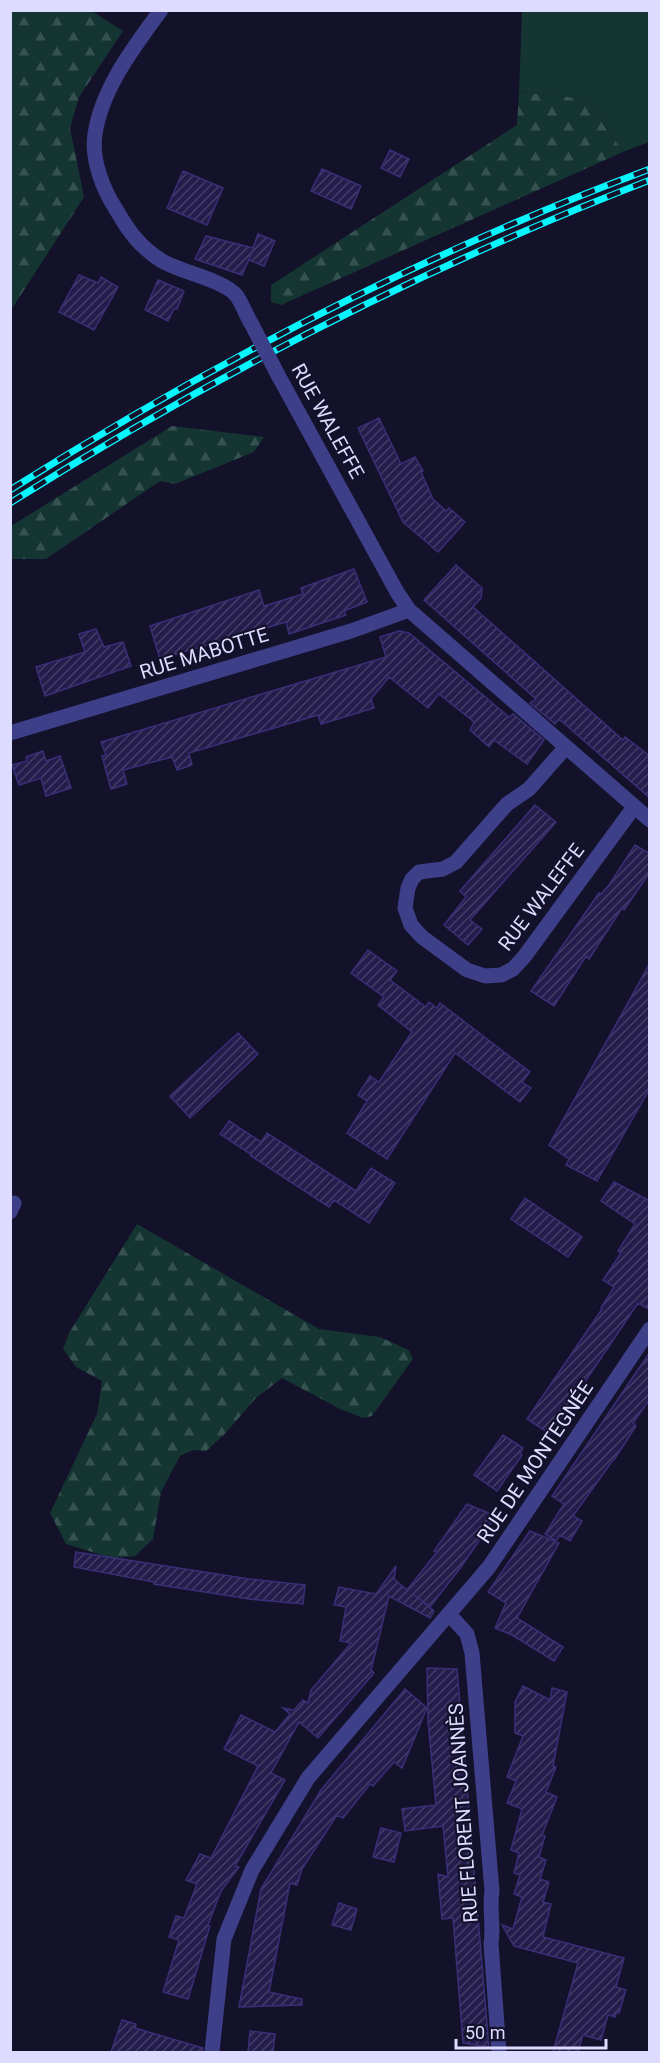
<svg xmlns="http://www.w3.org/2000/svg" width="660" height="2063" font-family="Roboto,sans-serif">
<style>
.grass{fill:#143531}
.forest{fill:url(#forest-firs)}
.building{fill:url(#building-hatch);stroke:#392f77;stroke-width:1.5}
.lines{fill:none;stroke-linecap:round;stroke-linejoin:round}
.minor{stroke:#3d3f89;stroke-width:15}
.rail-casing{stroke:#08f5fd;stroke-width:7}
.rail{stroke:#14112b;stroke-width:4.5;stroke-dasharray:14;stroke-linecap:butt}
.minor-bridge{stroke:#3d3f89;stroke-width:15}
.labels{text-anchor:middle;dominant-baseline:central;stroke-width:4.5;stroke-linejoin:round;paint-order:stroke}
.street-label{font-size:20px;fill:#dddbff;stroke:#14112b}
</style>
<defs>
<pattern id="forest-firs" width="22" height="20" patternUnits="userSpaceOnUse" patternTransform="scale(1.5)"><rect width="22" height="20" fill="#143531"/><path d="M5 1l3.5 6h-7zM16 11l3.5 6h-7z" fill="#365250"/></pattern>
<pattern id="building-hatch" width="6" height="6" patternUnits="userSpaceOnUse" patternTransform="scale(1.5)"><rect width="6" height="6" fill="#241d4c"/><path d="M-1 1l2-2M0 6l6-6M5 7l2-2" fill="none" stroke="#433d67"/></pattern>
</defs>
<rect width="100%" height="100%" fill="#14112b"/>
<path class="grass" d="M522,11h127v131l-26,10 -36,-53 -68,-7z"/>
<path class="forest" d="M11,10l81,1 31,20 -44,66 -9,31 14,69 -73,113z
M519,92l68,7 36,53 -342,153 -10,-3v-17l246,-160z
M172,426l92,11 -10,15 -79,32 -15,-3 -114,78h-35v-33z
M137,1224l182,105 61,8 29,13 4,9 -41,57 -9,2 -23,-9 -58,-31 -26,20 -33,38 -17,15 -13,-1 -13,6 -19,36 -8,47 -18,17 -21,2 -9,-2 -39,-12 -16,-31 47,-99 5,-33 -26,-14 -13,-18 6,-16z"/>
<path class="building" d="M390,150l19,9 -9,18 -19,-9z
M322,169l39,17 -10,23 -40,-18z
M183,171l40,17 -16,37 -40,-17z
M258,234l17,7 -11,25 -15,-6 2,-5 -9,20 -47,-16 11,-23 47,12z
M79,275l19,8 3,-6 17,10 -24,43 -35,-18z
M158,280l26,11 -7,18h-3l-6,12 -23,-11z
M379,418l22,46 14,-7 8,14 -2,1 12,27 13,12 3,-3 16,14 -27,30 -35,-30 -45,-94z
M456,565l26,23 -1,10 -8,9 150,133 2,-3 25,19v42l-91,-79 -4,5 -25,-21 6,-4 -112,-99z
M354,569l13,33 -23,9 2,4 -57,19 -3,-12 -126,37 -10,-33 109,-36 5,16 39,-12 -2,-6z
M96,629l8,18 19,-5 8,24 -86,30 -9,-29 49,-15 -6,-18z
M399,631l10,2 100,84 4,-3 31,26 -17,24 -33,-24 -5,7 -19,-17 4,-8 -35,-28 -11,14 -39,-31 -18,22 3,9 -53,16 -3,-9 -129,38 3,12 -15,5 -5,-13 -49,13 4,14 -16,5 -9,-33 4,-1 -5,-13 285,-85 -6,-20z
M43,751l3,10 14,-5 11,32 -25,8 -5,-18 -22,7 -7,-20 15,-4 -1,-4z
M535,805l21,17 -86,98 12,9 -14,16 -24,-20 22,-28 -6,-6z
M635,845l15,9v18l-26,38 -2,-2 -33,51 -3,-3 -32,50 -23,-15 68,-98 2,1 8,-9z
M368,950l29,21 -7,9 36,27 3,-5 8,6 3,-5 90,69 -8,10 9,6 -11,14 -65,-49 -68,106 -40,-26 20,-32 -9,-6 12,-19 9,6 33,-50 -34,-27 6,-8 -33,-24z
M650,963v125l-53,93 -31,-16 3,-6 -20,-14z
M238,1033l20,21 -68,64 -20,-22z
M229,1121l32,21 6,-9 89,58 15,-23 24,15 -26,40 -35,-23 -5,7 -78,-51 1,-1 -32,-21z
M614,1182l36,19v109l-12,-7 -88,131 -23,-15 75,-110 -1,-1 13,-21 -11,-7 18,-27 -3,-2 17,-27 -34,-23z
M525,1198l57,39 -14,20 -57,-38z
M650,1352v47l-17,24 3,3 -22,34h-1l-40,56 9,5 -12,20 -10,-6 -4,6 -11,-7 19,-30 -12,-8z
M503,1435l20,13 -3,5 2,2 -25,36 -23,-16z
M467,1504l29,12 -35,51 -31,40 -17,-13 21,17 -4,7 -41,-22 -18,74 3,3 -56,65 -19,-16 -28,51 14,7 -50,86 4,1 -18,24 -13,34 2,1 -22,73 -25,-7 16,-52 -10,-3 7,-21 8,2 13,-34 -11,-4 14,-26 11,4 47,-92 -34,-17 17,-34 34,17 15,-18 -7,-6 11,2 9,-10 5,3 3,-13 40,-47 -11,-2 6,-34 -12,-2 5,-18 37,7 20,-28 -2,13 13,11 30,-38 -3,-1z
M530,1531l29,12 -42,75 46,29 -9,14 -42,-26 -17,-7 11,-25 -18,-11z
M76,1552l173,27 56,6 -2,19 -54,-5 -95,-15v-2l-80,-15z
M427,1668l30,1 32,378 -26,-4 -10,-125 -11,1 -4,-45 10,3 -5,-51 -38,5 -3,-22 34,-4 -8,-84z
M523,1686l27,14 2,-12 15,4 -14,74 3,1 -10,25 11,5 -15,38 3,1 -6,21 7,3 -6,19 9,3 -6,20 8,2 -8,33 81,21 -8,29 10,3 -7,23h-3l-1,4 -7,-2 -7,25 -18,-5 -5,17h-25l25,-89 -64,-17 -12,-21 11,4 9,-32 -8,-3 6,-19 -6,-2 5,-20 -8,-3 11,-41 -15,-6 9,-22 -9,-4 16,-41 -8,-3v-31z
M405,1689l22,19 -25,60 -8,-6 -21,24 -3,-2 -27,34 -6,-3 -35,54 -5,16 -7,-2 -21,109 33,7v6l-63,2 22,-118 60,-99z
M381,1828l20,5 -7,29 -21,-5z
M339,1903l18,6 -6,21 -19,-5z
M122,2020l14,4 -1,4 68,20 -1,4h-91z
M250,2031l25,3 -2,18h-25z"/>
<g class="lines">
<path class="minor" d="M161,10c-27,37 -59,78 -66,124 -4,25 8,56 22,77 12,21 24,37 45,50 19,11 61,19 74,34 6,8 10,20 15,28
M278,375l119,217 12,18 241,210
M10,733l341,-102 58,-21
M566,747l-37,42 -22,15 -51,58 -13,7 -24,3 -7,7 -4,9 -3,20 6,17 11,12 45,33 18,6 16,-1 12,-6 11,-12 110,-150
M10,1212l4,-9
M449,1614l18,20 5,19 20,238c-3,18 2,35 -1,53l8,108
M212,2052l12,-113 28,-69 56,-92 181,-211 161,-238"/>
<g class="rail-casing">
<path id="rail" d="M10,490c202,-127 416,-238 640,-321
M10,503c203,-127 416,-237 640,-323"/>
</g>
<use href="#rail" class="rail"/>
<path class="minor-bridge" d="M251,323l27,52"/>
</g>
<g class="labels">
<g class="street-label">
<text transform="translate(328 421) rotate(61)">RUE WALEFFE</text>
<text transform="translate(204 653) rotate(-17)">RUE MABOTTE</text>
<text transform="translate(541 897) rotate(-53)">RUE WALEFFE</text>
<text transform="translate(535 1462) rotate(-56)">RUE DE MONTEGNÉE</text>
<text transform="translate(463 1813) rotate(-94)">RUE FLORENT JOANNÈS</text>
</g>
</g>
<rect width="660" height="2063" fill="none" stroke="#dddbff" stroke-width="24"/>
<path d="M456 2039v9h150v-9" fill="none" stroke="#dddbff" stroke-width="3"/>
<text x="465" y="2039" font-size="18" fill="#dddbff" stroke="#14112b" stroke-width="4.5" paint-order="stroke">50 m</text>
</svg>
